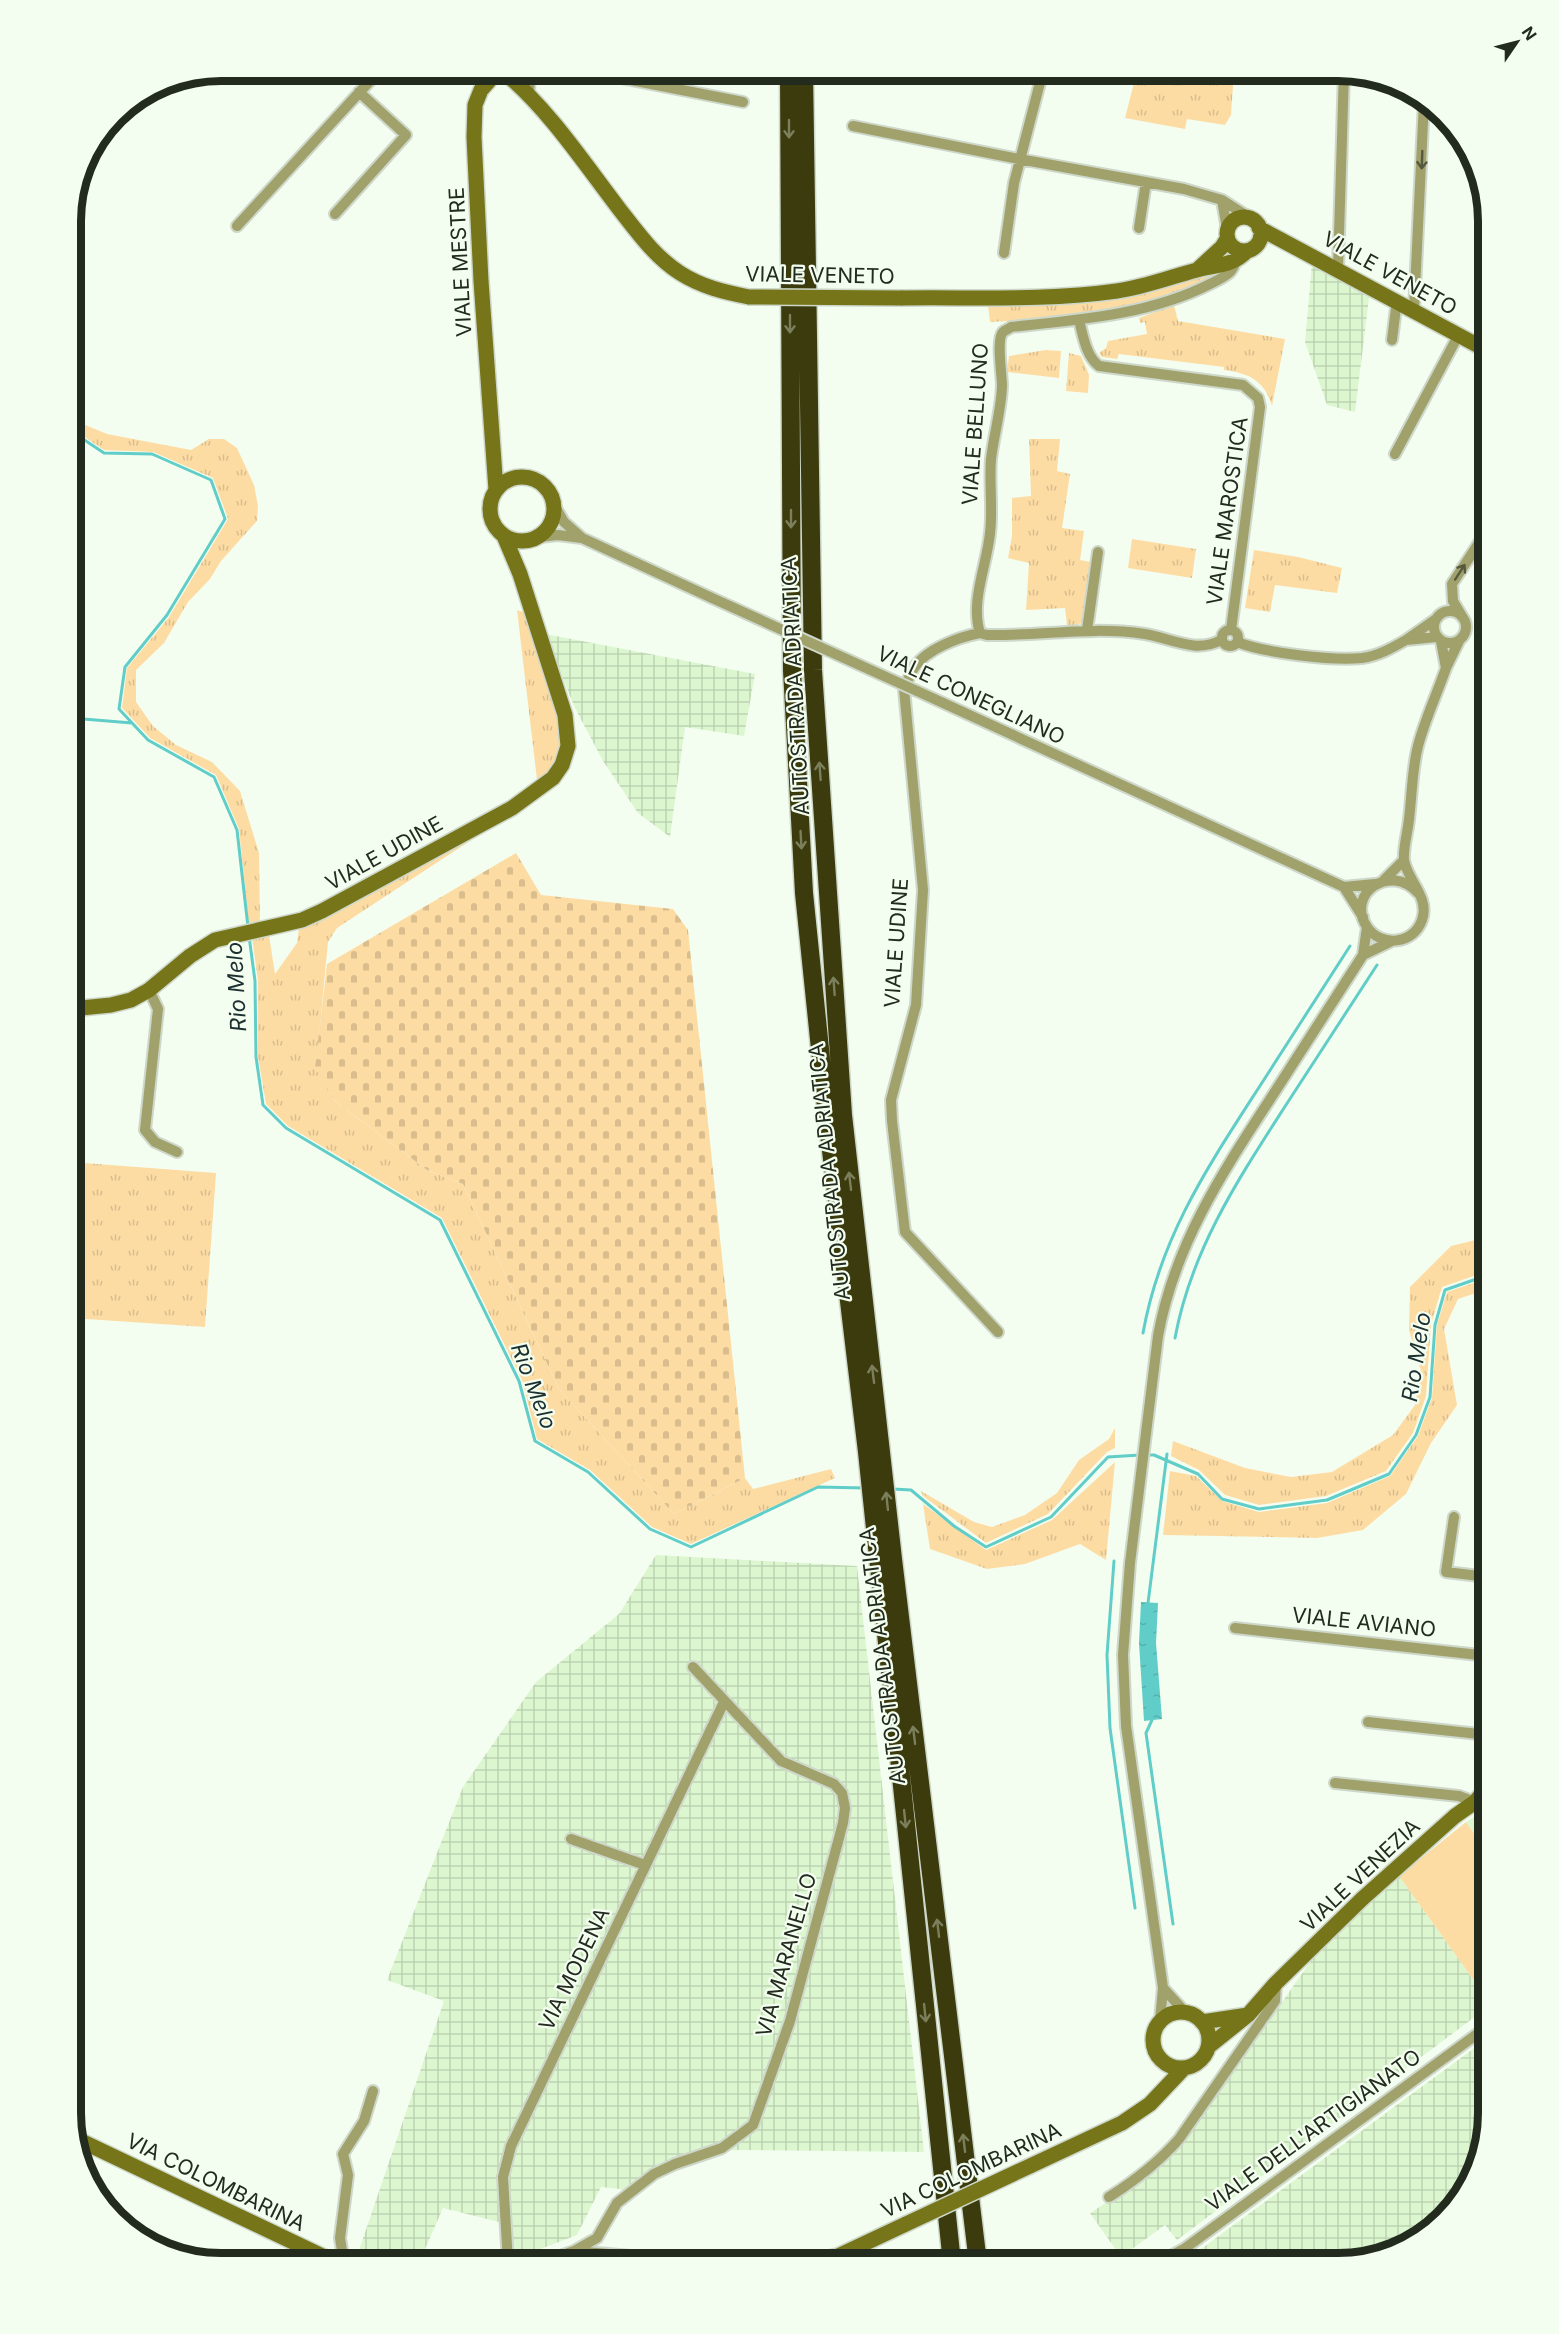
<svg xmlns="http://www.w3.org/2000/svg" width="1559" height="2334" font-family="Inter,sans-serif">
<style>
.built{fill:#dcf7d0}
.industrial{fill:url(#industrial-grid)}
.grass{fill:url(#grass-tufts)}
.cemetery{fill:url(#cemetery-stones)}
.pitch{fill:#fddca4}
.water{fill:url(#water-ripples)}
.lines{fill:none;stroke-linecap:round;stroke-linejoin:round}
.stream{stroke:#60cdc9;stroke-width:3}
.street-casing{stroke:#ced8ca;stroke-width:14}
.secondary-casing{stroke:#ced8ca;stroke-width:18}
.highway-casing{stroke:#ced8ca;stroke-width:21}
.street{stroke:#a1a16c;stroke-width:10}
.secondary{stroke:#777519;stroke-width:15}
.highway{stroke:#3c3b0d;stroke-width:18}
.street-bridge-casing{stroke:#ced8ca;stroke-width:14;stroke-linecap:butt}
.secondary-bridge-casing{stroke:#ced8ca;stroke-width:18;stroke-linecap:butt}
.street-bridge{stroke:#a1a16c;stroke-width:10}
.secondary-bridge{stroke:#777519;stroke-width:15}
.oneway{stroke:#7c7f5c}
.oneway2{stroke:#555a3e}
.labels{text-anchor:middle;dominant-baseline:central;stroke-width:4.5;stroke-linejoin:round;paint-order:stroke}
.street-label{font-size:21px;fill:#232b1f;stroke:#f4fef0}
.water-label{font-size:22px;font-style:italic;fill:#1c302f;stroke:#f4fef0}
.rim{fill:none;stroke:#232b1f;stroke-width:8}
</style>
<defs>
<pattern id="industrial-grid" width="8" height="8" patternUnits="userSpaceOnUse" patternTransform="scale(1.5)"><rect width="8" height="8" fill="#dcf7d0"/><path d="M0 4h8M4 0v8" fill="none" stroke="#bcd4b2"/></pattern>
<pattern id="grass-tufts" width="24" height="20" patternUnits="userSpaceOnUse" patternTransform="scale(1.5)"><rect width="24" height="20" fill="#fddca4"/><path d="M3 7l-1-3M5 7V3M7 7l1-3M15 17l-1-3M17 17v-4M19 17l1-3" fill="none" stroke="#d9bd8d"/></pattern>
<pattern id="cemetery-stones" width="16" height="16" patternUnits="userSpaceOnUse" patternTransform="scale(1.5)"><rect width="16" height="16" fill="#fddca4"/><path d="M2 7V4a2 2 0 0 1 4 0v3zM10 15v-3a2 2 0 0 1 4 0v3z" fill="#d9bd8d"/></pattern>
<pattern id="water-ripples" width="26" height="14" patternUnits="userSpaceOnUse" patternTransform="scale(1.5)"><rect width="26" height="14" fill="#60cdc9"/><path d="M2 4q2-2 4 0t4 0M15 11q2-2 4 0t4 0" fill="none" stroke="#53b0ac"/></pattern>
</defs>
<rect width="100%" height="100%" fill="#f4fef0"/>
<path class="built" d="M1488,1808v46l-22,-32z"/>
<path class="industrial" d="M1312,263l58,27 -15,122 -28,-7 -22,-63z
M545,634l210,40 -11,62 -59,-9 -15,110 -32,-24 -35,-52 -29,-55z
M656,1555l201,11 67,586 -191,-2 -53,11 -51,29 -28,-3 -24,48 -70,27 -8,-40 -56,-14 -24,55h-26l-34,-13 85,-249 -57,-21 76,-193 73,-105 83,-68z
M1399,1876l89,124v7l-311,233 -12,-15 -44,32 -31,-44 64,-41 37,-40 124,-177z
M1488,2038v76l-20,75 -55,55 -75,19h-156z"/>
<path class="grass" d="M1137,71h97l-3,44 -6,10 -38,-6 -2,10 -60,-11z
M1216,269l-4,8c-21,9 -43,18 -65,25 -51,15 -105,17 -157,20l-2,-16 120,-6 27,-5z
M1174,305l4,16 107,18 -13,67c-7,-25 -23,-33 -48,-36v-3l-105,-13 -2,5 -15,-2 -3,-4 7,-5 2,-7 39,-7 -2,-12 -5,1 -1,-5z
M1046,350l15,1 -2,27 -52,-6 2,-16z
M1069,353l12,3 8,19 -1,18 -22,-2z
M71,419l36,15 84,16 18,-11h15l13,9 17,37 4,21 -1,15 -36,40 -11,18 -22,23 -24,41 -28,27v32l17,24 23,19 36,17 28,29 19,62 1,71 -11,2 -10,-97 -23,-54 -66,-37 -28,-30 5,-40 42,-51 59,-98 -15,-41 -60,-26 -49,-2 -33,-22z
M1029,439h31l-3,32 13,3 -8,54 22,3 -4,29 11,2 -6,57c-6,7 -10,7 -18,6l-2,-17 -39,2 3,-47 -21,-5 4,-22v-38l19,-2z
M1132,539l64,10 -4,29 -64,-10z
M1254,550l44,7 44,11 -5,25 -62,-8 -5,27 -25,-4z
M517,610l6,2 5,8c10,32 26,71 32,103 4,20 -4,48 -23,57z
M499,822l-162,106 -9,14 -12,126 19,33 92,69 36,14 96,205 115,125 71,-36 8,11 78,-20 4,9 -144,66 -39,-17 -62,-57 -53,-31 -15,-59 -80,-162 -154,-92 -22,-22 -8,-47v-76l-6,-44 17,-2 6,39 22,-31 2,-15z
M71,1162l145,11 -11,154 -134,-9z
M1488,1237v34l-46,16 -11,37 -5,72 -13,37 -27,38 -60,25 -67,9 -34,-10 -26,-25 -28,-14 2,-15 72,27 46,9 41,-5 61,-37 22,-30 6,-34 -12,-41 1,-43 41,-41z
M1488,1278v11l-30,10 -14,30 13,76 -26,38 -25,51 -43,36 -46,8 -154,-3 7,-64 26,5 26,25 37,11 68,-9 63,-27 28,-40 14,-38 5,-73 10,-33z
M1115,1428v20l-8,4 -59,62 -62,29 -63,-47 -2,-5 53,31 18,5 33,-12 32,-22 22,-33 30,-21z
M1115,1462l-9,98 -26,-16 -55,20 -38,5 -57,-20 -7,-45 63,46 66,-30z"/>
<path class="cemetery" d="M516,853l25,42 132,14 15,21 57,548 -71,36 -115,-125 -96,-205 -36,-14 -92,-69 -20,-33 12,-104z"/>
<path class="pitch" d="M1466,1822l22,32v146l-89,-124z"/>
<path class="water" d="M1141,1602l17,1 -2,40 6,76 -18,2 -5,-78z"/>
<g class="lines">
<path class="stream" d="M71,431l33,22 48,1 59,26 14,39 -58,96 -42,52 -6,42 29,31 66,37 23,53 11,97
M71,718l61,5
M249,936l6,45 1,76 7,48 23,23 154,92 79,161 16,60 53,31 62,57 41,18 127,-60 47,1
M1143,1333c17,-94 62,-162 113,-241 31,-49 63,-97 94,-146
M1175,1338c16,-87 62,-157 109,-230 31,-48 62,-95 93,-143
M1147,1455h7l44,19 24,25 37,10 68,-9 62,-26 27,-39 14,-38 5,-72 10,-35 43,-15
M893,1489l18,1 43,36 32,21 65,-30 57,-60 32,-2
M1114,1561l-7,94 3,73 25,180
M1148,1603l19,-149
M1152,1720l-6,13 27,191"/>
<g class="street-casing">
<path id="street" d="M585,71l158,31
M529,93l1,-22
M853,126l166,33 165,30 38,11
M335,214l71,-79 -47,-43
M237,226l142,-155
M1139,228l7,-46
M1227,229l-5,-29 28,18
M1004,253l10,-70 29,-112
M1338,268l6,-197
M1414,310l10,-209
M1079,320c4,16 7,36 20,46l144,19 15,13 2,9 -29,223
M1392,340l5,-40
M1481,447l7,-9
M1395,454l64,-120
M554,505l10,17 18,16
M539,537l19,-2 24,3 130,60
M1434 627a16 16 0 1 1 32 0a16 16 0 1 1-32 0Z
M1463,618l-10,-17 -1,-17 36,-55
M1436,619l-30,21 30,-3
M1222 638a8 8 0 1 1 16 0a8 8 0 1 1-16 0Z
M1087,630l11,-78
M980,633c-21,4 -54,16 -66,35 -4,6 -7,14 -10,21l19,201 -7,115 -25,95 1,21 13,111 93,100
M1221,640c-25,14 -51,-2 -76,-6 -53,-8 -105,2 -158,1l-7,-2c-10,-32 7,-68 10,-100 3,-24 -1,-49 1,-74 3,-25 10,-48 11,-73 0,-12 -6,-47 1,-54 2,-2 6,-3 8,-5 67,-7 138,-12 199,-43 6,-3 15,-7 20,-12 3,-3 5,-9 7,-12
M1441,641l5,27 13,-27
M1237,642c28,11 95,19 125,16 16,-2 30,-10 44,-18
M917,691l427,196 31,-3
M1384,880l20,-20
M1344,887l19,30
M1418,893c-28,-31 -73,1 -51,34 14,21 47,17 55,-7 8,-23 -15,-40 -18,-60 -1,-13 4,-29 5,-41 3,-24 3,-50 9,-73 7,-27 19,-52 28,-78
M1363,955l29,-14
M149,990l9,19 -13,121 10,12 22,10
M1454,1517l-8,55 42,5
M1235,1628l253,28
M1368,1722l120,13
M1335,1783l124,13 16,6
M571,1839l74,26
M1163,1988l22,24
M1160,2021l3,-33 -37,-262 -3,-71 7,-92 28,-227c16,-89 62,-160 111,-235 31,-49 63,-97 94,-146l4,-28
M1109,2197c27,-17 49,-34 70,-58l96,-138 1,-18
M574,2251l136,12
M554,2258l20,-7 23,-13 20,-35 37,-29 21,-10 47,-16 31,-23 37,-104 53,-198 2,-15 -3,-15 -8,-9 -53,-23 -88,-94
M344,2263l-4,-25 8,-63 -5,-21 21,-33 9,-30
M508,2263l-5,-86 8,-31 213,-444
M1158,2263l26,-14 304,-223"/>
</g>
<g class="secondary-casing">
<path id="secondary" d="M505,73c45,38 79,90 115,137 18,23 35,47 60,63 22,14 44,19 69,24
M489,81l-8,9 -6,15 -1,32 7,144 15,209
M1227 234a17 17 0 1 1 34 0a17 17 0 1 1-34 0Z
M1259,228l229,123
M1197,270l25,-23 5,-8
M901,298c72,-1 145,3 216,-7 28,-4 53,-14 80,-21 19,-5 36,-4 50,-19
M490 509a32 32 0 1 1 64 0a32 32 0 1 1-64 0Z
M71,1009l40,-4 20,-5 18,-10 41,-34 25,-16 87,-20 20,-9 190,-103 41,-30 9,-13 6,-19 -3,-31 -45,-141 -16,-38
M1153 2040a28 28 0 1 1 56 0a28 28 0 1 1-56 0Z
M1202,2022l46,-7
M1208,2047l40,-32 28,-32 86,-84 93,-83 20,-14 13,-15
M77,2139l260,124
M1030,2166l92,-43 28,-19 34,-36
M533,2263l18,-4 29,4
M805,2263l33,-7 68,-32"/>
</g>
<g class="highway-casing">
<path id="highway" d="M789,71l3,599 12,223 23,224 40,335 85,811
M804,71l9,599 30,445 50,444 85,704"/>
</g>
<use href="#street" class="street"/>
<use href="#secondary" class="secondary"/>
<use href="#highway" class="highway"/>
<g class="street-bridge-casing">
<path id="street-bridge" d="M712,598l205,93"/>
</g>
<g class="secondary-bridge-casing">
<path id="secondary-bridge" d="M749,297l152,1
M906,2224l124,-58"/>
</g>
<use href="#street-bridge" class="street-bridge"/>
<use href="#secondary-bridge" class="secondary-bridge"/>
</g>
<defs><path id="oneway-shaft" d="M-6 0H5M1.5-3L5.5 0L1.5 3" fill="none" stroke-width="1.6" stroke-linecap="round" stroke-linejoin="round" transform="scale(1.5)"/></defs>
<g class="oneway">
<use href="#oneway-shaft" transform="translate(789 129) rotate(90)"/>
<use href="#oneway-shaft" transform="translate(790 324) rotate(90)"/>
<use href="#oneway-shaft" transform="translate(791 519) rotate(90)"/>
<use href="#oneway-shaft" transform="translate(820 771) rotate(-94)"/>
<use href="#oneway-shaft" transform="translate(801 840) rotate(87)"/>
<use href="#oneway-shaft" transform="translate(834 986) rotate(-94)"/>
<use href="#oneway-shaft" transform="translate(850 1181) rotate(-97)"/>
<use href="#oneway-shaft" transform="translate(873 1374) rotate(-97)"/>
<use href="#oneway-shaft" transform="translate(887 1501) rotate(-96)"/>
<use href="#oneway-shaft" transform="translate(914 1735) rotate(-97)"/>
<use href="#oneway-shaft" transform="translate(905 1819) rotate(84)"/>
<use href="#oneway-shaft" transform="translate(938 1928) rotate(-97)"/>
<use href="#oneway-shaft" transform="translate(925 2013) rotate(84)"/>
<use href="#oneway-shaft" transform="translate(964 2143) rotate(-97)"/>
</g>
<g class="oneway2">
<use href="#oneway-shaft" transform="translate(1422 160) rotate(92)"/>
<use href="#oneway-shaft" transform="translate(1460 572) rotate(-57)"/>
</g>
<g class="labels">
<g class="street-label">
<text transform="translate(460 262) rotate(-93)">VIALE MESTRE</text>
<text transform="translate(1390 273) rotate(29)">VIALE VENETO</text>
<text transform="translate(820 275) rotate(1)">VIALE VENETO</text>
<text transform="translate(975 424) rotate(-86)">VIALE BELLUNO</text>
<text transform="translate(1227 511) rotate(-82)">VIALE MAROSTICA</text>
<text transform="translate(795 686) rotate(-93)">AUTOSTRADA ADRIATICA</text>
<text transform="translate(971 695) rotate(25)">VIALE CONEGLIANO</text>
<text transform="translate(384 853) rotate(-29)">VIALE UDINE</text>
<text transform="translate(896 943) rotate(-86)">VIALE UDINE</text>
<text transform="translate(829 1172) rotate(-96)">AUTOSTRADA ADRIATICA</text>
<text transform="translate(1364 1622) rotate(6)">VIALE AVIANO</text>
<text transform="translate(882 1656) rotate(-97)">AUTOSTRADA ADRIATICA</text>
<text transform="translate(1360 1875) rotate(-43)">VIALE VENEZIA</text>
<text transform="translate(786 1955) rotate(-74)">VIA MARANELLO</text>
<text transform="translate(574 1969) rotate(-64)">VIA MODENA</text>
<text transform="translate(1313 2130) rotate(-36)">VIALE DELL'ARTIGIANATO</text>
<text transform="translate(971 2170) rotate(-25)">VIA COLOMBARINA</text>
<text transform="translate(216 2182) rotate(26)">VIA COLOMBARINA</text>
</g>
<g class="water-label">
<text transform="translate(236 987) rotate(-93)">Rio Melo</text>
<text transform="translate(1416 1357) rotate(-81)">Rio Melo</text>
<text transform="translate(534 1386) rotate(69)">Rio Melo</text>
</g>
</g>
<path d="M0 0H1559V2334H0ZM221 81H1338A140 140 0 0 1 1478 221V2113A140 140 0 0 1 1338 2253H221A140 140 0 0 1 81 2113V221A140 140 0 0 1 221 81Z" fill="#f4fef0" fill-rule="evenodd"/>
<path class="rim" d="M221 81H1338A140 140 0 0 1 1478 221V2113A140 140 0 0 1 1338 2253H221A140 140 0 0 1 81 2113V221A140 140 0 0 1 221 81Z"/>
<g transform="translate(1517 42) rotate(55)" stroke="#f4fef0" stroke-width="4.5" paint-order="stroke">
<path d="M0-4.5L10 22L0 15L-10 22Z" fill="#232b1f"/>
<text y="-9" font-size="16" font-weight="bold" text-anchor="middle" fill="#232b1f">N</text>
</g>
</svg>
